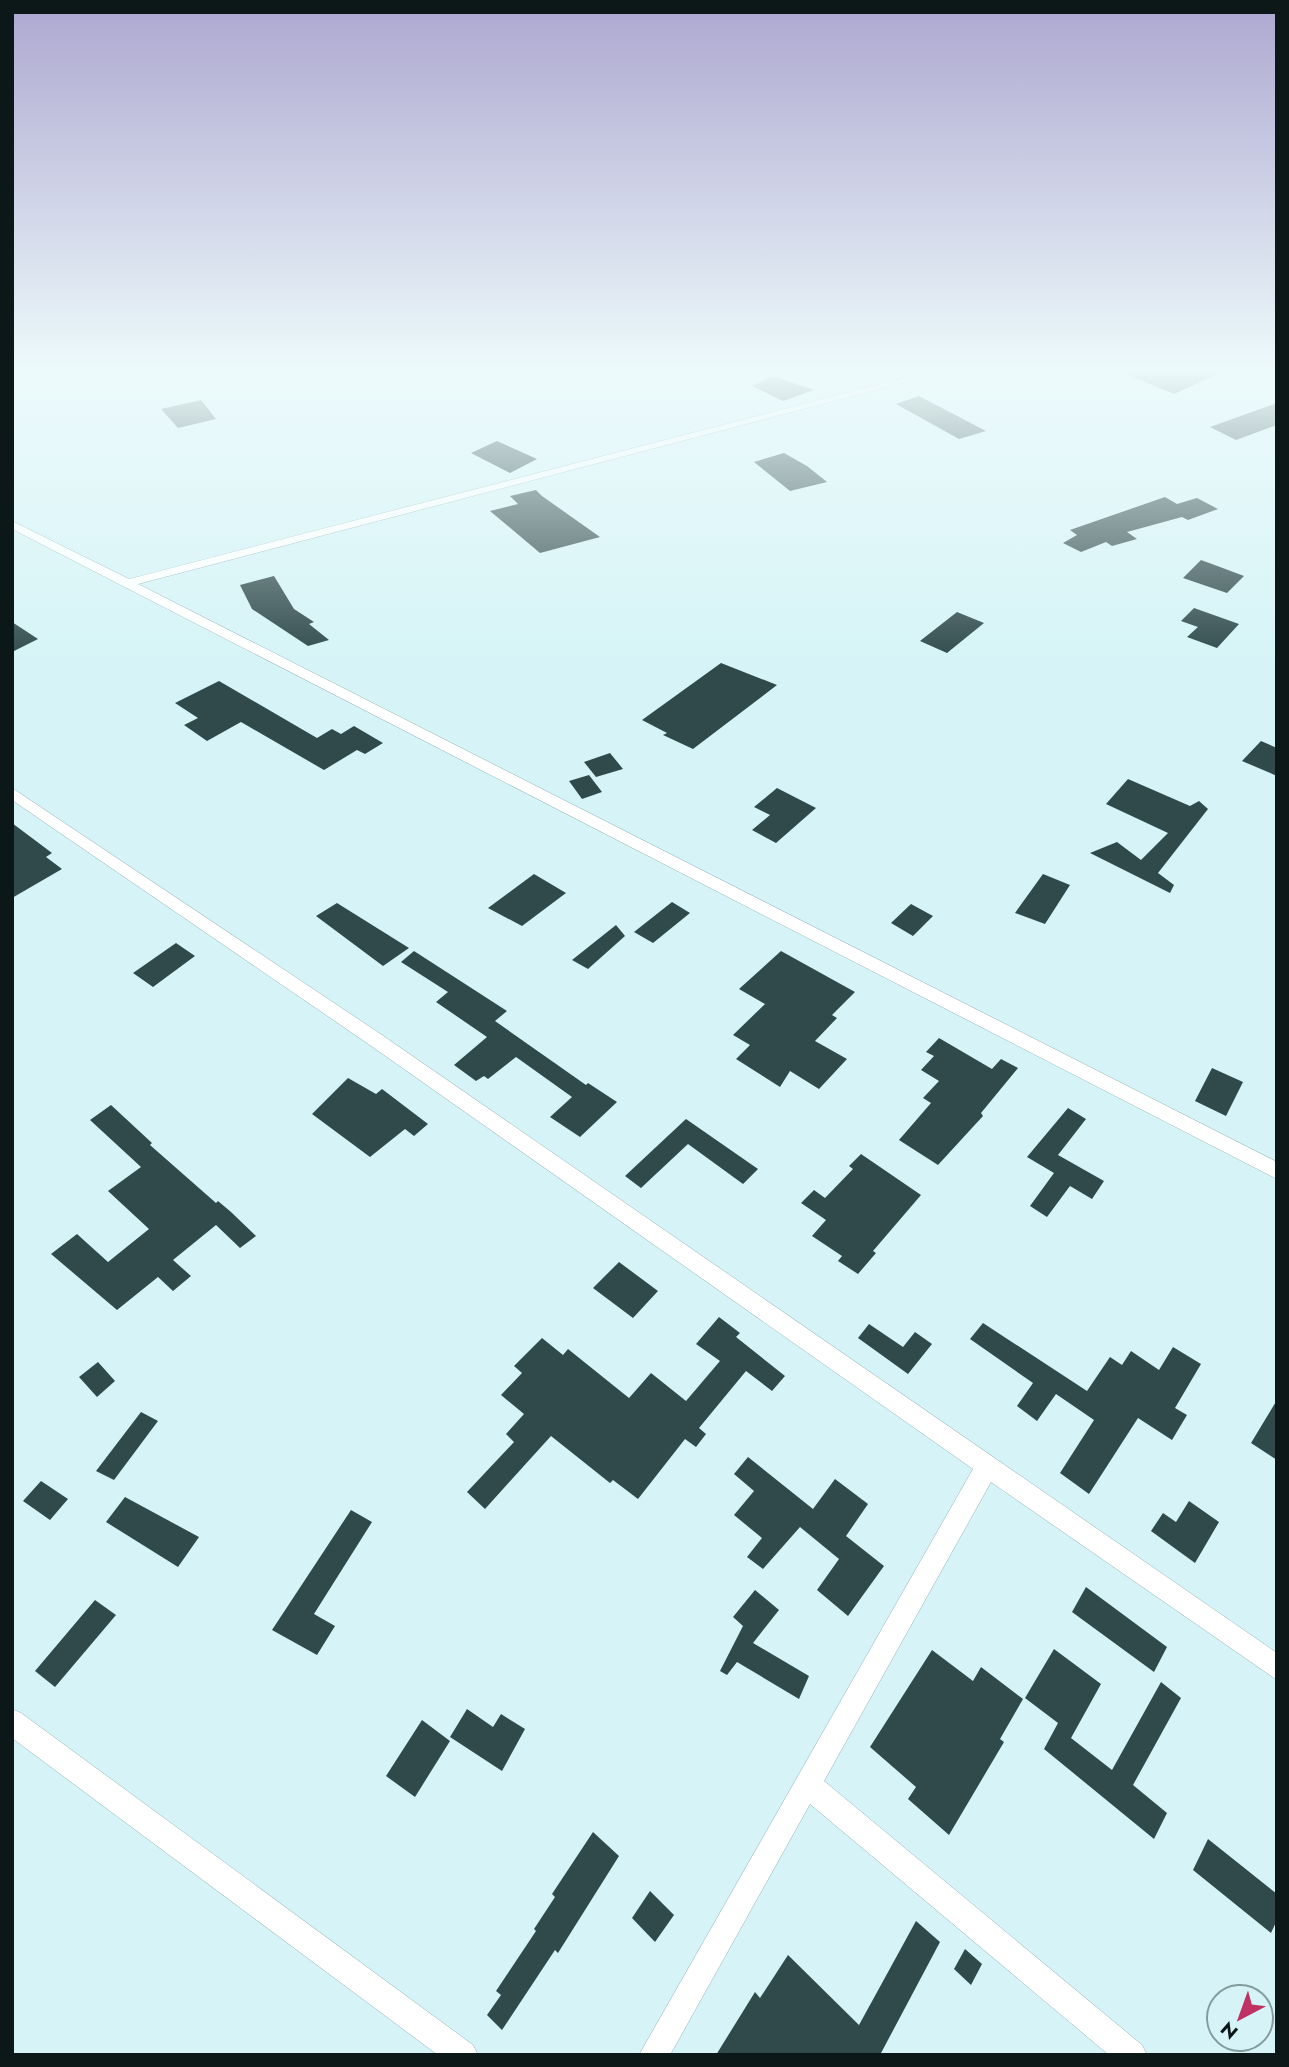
<svg xmlns="http://www.w3.org/2000/svg" width="1289" height="2067" font-family="Jost,sans-serif">
<style>
.building{fill:#304a4c}
.lines{fill:none;stroke-linecap:round;stroke-linejoin:round}
.minor-casing{stroke:#94b0b3;stroke-width:1}
.minor{fill:#fff;fill-rule:evenodd}
</style>
<rect width="100%" height="100%" fill="#d6f4f7"/>
<path class="building" d="M1121,372h101l-48,22z
M773,376l41,14 -31,11 -31,-15z
M919,396l67,35 -27,8 -63,-35z
M201,400l15,19 -38,9 -17,-19z
M1277,403v22l-41,15 -26,-13z
M497,441l40,18 -27,14 -39,-20z
M784,453l23,13 20,16 -37,9 -36,-29z
M536,490l6,6 58,41 -60,16 -50,-42 28,-7 -8,-8z
M1165,497l12,7 20,-6 21,11 -30,11 -6,-3 -55,15 10,7 -25,7 -6,-4 -25,10 -18,-9 14,-8 -7,-5z
M1201,560l19,7 24,9 -17,17 -44,-15z
M274,576l20,33 20,13 -5,2 20,16 -21,6 -56,-37 -12,-24z
M1194,608l45,16 -22,24 -30,-11 11,-10 -17,-6z
M957,612l27,11 -37,30 -27,-12z
M12,622l26,17 -26,13z
M721,663l56,22 -84,64 -30,-14 4,-2 -25,-13z
M219,681l98,57 15,-9 9,5 13,-8 29,17 -18,11 -8,-4 -33,20 -83,-48 -34,19 -23,-16 14,-7 -23,-15z
M1261,741l16,7v28l-35,-15z
M610,753l13,16 -27,8 -12,-15z
M589,775l13,17 -20,7 -13,-18z
M1128,779l62,27 9,-5 9,8 -50,64 16,12 -4,8 -80,-40 27,-11 24,18 27,-27 -62,-29z
M777,788l39,20 -40,35 -24,-13 18,-15 -16,-8z
M12,823l40,30 -6,4 16,12 -50,29z
M534,874l32,19 -44,33 -34,-18z
M1043,874l27,11 -25,39 -30,-11z
M672,902l18,11 -37,30 -19,-11z
M337,903l72,45 -26,18 -67,-50z
M911,904l22,12 -20,20 -22,-13z
M616,925l9,11 -37,33 -16,-9z
M176,943l19,13 -42,31 -20,-14z
M414,951l93,60 -12,10 91,64 2,-2 29,19 -37,35 -30,-20 22,-20 -56,-40 -28,22 -4,-3 -8,5 -22,-16 33,-28 -51,-35 12,-10 -47,-30z
M781,951l74,41 -23,23 5,3 -22,23 32,18 -28,30 -29,-18 -10,16 -44,-28 14,-14 -17,-10 32,-31 -26,-15z
M939,1038l53,31 9,-10 17,9 -37,45 2,3 -45,49 -39,-25 32,-37 -8,-5 16,-17 -18,-11 13,-14 -8,-4z
M1212,1068l31,14 -17,34 -31,-15z
M348,1078l28,16 6,-5 46,35 -14,12 -9,-7 -35,28 -58,-43z
M111,1105l41,38 -2,2 66,58 2,-2 13,11 25,24 -16,12 -24,-23 -43,35 18,16 -18,15 -15,-14 -41,33 -66,-56 26,-20 31,28 41,-33 -41,-38 33,-24 -51,-47z
M1068,1108l18,11 -28,36 46,26 -12,18 -22,-13 -23,31 -17,-11 24,-33 -27,-16z
M686,1119l72,50 -15,15 -55,-40 -47,44 -16,-12z
M861,1154l60,41 -48,56 3,2 -18,21 -20,-13 4,-5 -30,-20 14,-16 -25,-17 13,-13 11,8 28,-29 -4,-3z
M619,1262l39,29 -25,27 -40,-30z
M719,1317l21,16 -4,4 49,39 -13,15 -26,-20 -47,57 7,6 -10,13 -11,-8 -47,60 -25,-19 -3,3 -59,-47 -66,73 -18,-17 47,-50 -8,-8 18,-20 -23,-19 21,-22 -8,-7 28,-28 21,17 5,-6 61,49 22,-25 35,28 34,-40 -24,-17z
M983,1323l104,68 23,-34 12,8 9,-14 28,19 14,-23 28,17 -26,44 12,7 -15,25 -34,-22 -49,76 -29,-21 34,-53 -38,-26 -19,27 -20,-15 16,-23 -63,-44z
M869,1324l34,23 12,-15 17,12 -24,30 -50,-36z
M98,1362l17,19 -18,16 -18,-20z
M1277,1400v60l-26,-17z
M141,1412l17,9 -44,59 -18,-9z
M748,1457l65,52 22,-30 33,25 -22,32 38,30 -36,50 -31,-26 22,-31 -39,-32 -37,42 -16,-12 15,-19 -28,-23 20,-24 -20,-17z
M41,1481l27,18 -18,21 -27,-19z
M125,1497l74,40 -21,30 -72,-45z
M1189,1501l30,21 -24,41 -44,-32 12,-18 13,9z
M351,1510l21,12 -58,92 21,12 -18,29 -45,-25z
M1086,1587l81,60 -13,25 -82,-60z
M755,1590l24,20 -26,33 56,33 -10,23 -62,-37 -10,13 -7,-4 23,-45 -10,-9z
M95,1600l21,15 -61,72 -20,-16z
M1054,1649l47,35 -30,54 41,32 49,-88 20,16 -48,87 34,28 -13,26 -110,-90 14,-26 -33,-25z
M932,1650l41,31 8,-14 42,32 -23,40 4,3 -55,93 -41,-36 8,-12 -46,-40z
M467,1709l26,18 8,-13 24,15 -23,42 -52,-34z
M422,1720l28,21 -35,56 -29,-21z
M593,1832l26,24 -61,97 -3,-3 -53,80 -15,-15 14,-20 -5,-4 40,-60 -2,-2 21,-32 -3,-3z
M1208,1839l69,55v26l-6,13 -78,-63z
M650,1891l24,24 -19,27 -23,-24z
M916,1921l24,21 -60,113h-164l39,-63 5,6 28,-43 71,70z
M965,1949l17,15 -11,21 -17,-16z"/>
<g class="lines">
<g class="minor-casing">
<path id="minor" d="M927,372h17l-806,212 1139,578v17l-1265,-650v-8l117,58z
M12,788l367,245 898,620v27l-286,-198 -167,299 318,264 5,10h-38l-299,-251 -140,251h-31l334,-586 -606,-426 -355,-243z
M12,1709l9,4 452,332 5,10h-40l-426,-317z"/>
</g>
<use href="#minor" class="minor"/>
</g>
<linearGradient id="sky" x2="0" y2="1"><stop stop-color="#ada7d0"/><stop offset="0.56" stop-color="#edfafb"/><stop offset="1" stop-color="#edfafb" stop-opacity="0"/></linearGradient>
<rect width="1289" height="661" fill="url(#sky)"/>
<rect width="1289" height="2067" fill="none" stroke="#0c1718" stroke-width="28"/>
<g transform="translate(1240 2018) rotate(221)"><circle r="33" fill="#d6f4f7" stroke="#859c9e" stroke-width="2"/>
<path d="M0-5L12 26L0 18L-12 26Z" fill="#bf3263"/>
<text y="-10" font-size="19" font-weight="bold" text-anchor="middle" fill="#0c1718">N</text>
</g>
</svg>
